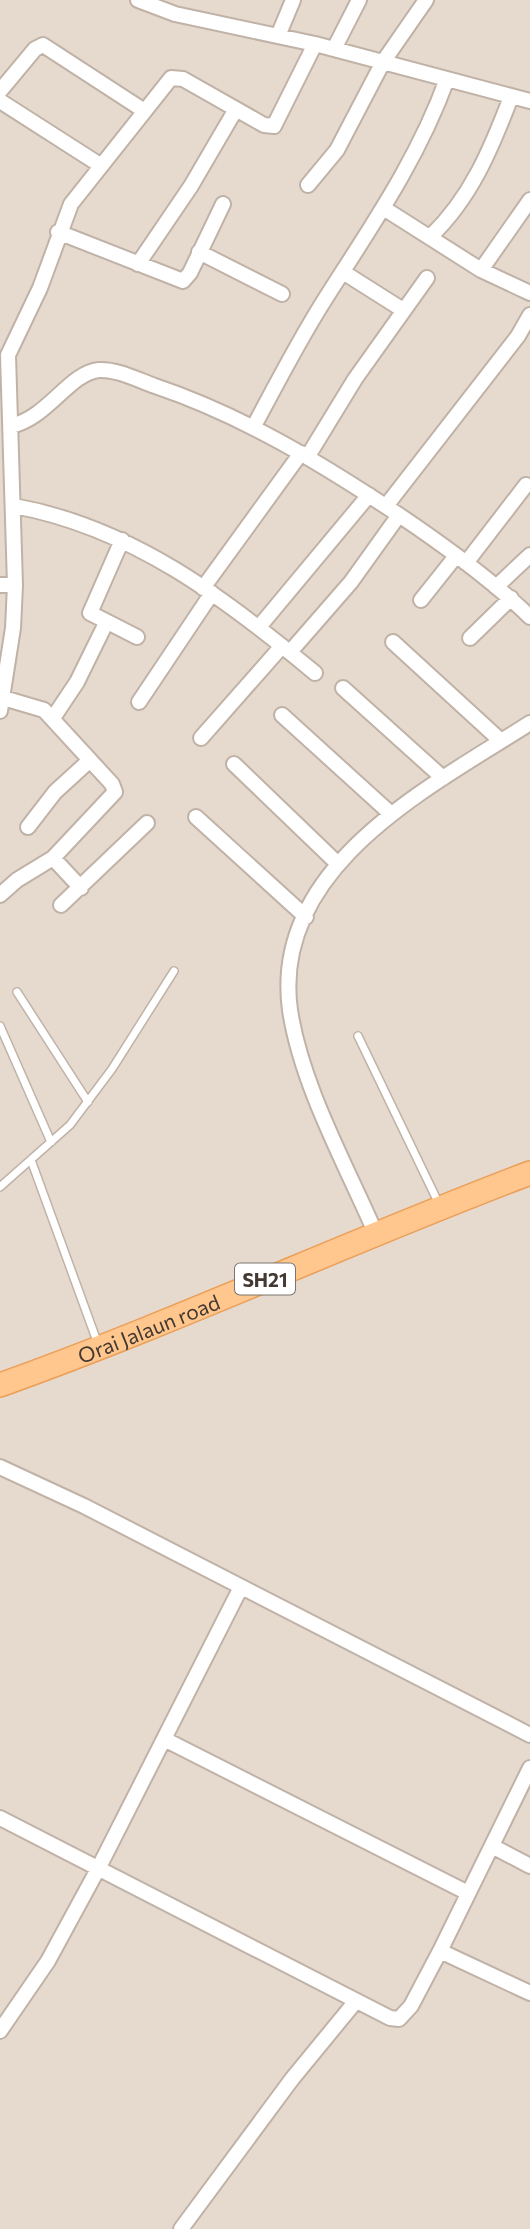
<svg xmlns="http://www.w3.org/2000/svg" width="530" height="2229" font-family="Commissioner,sans-serif">
<style>
.residential{fill:#e6dacf}
.lines{fill:none;stroke-linecap:round;stroke-linejoin:round}
.lane-casing{stroke:#c0b2a6;stroke-width:10}
.street-casing{stroke:#c0b2a6;stroke-width:18}
.primary-casing{stroke:#eb9e56;stroke-width:26}
.lane{stroke:#fff;stroke-width:7}
.street{stroke:#fff;stroke-width:14}
.primary{stroke:#ffc68d;stroke-width:23}
.labels{text-anchor:middle;dominant-baseline:central;stroke-width:5;stroke-linejoin:round;paint-order:stroke}
.shield{fill:#fff;stroke:#7b7470;stroke-width:2}
.shield-label{font-size:19px;font-weight:bold;fill:#433932}
.street-label{font-size:21px;fill:#433932;stroke:#fff}
</style>
<rect width="100%" height="100%" fill="#f2e9e1"/>
<path class="residential" d="M0,0h530v2229h-530z"/>
<g class="lines">
<g class="lane-casing">
<path id="lane" d="M17,992l71,110
M0,1026l51,116
M358,1036l82,170
M31,1160l67,184
M0,1187l70,-62 42,-56 62,-98"/>
</g>
<g class="street-casing">
<path id="street" d="M138,0l37,14 140,30 215,57
M278,36l15,-36
M334,49l25,-49
M0,91l35,-42 8,-4 100,65
M0,101l100,64
M308,185l29,-35 46,-88 43,-62
M385,209l96,61 49,23
M58,232l125,49 7,-8 33,-69
M430,237c41,-39 61,-88 81,-140
M199,252l83,42
M138,264l53,-78 45,-77
M481,270l49,-70
M343,272l60,38
M11,426c38,-9 58,-53 88,-56 18,-1 39,10 56,16 89,30 167,78 244,129 46,31 92,64 131,102
M254,426c22,-41 43,-82 68,-122 46,-73 95,-142 125,-225
M308,456l47,-77 72,-101
M14,506c117,21 211,92 301,167
M386,506l132,-170 12,-21
M122,540l-32,73 47,24
M466,563l60,-78
M0,585h15
M496,587l34,-32
M203,588l98,-135
M421,600l35,-44
M259,627l110,-132
M470,638l41,-40
M393,642l108,99
M290,652l61,-70 48,-67
M343,688l100,90
M0,697l44,13 68,74 3,8 -62,66 -36,22 -17,15
M139,702l73,-109
M0,711l13,-83 2,-43 -7,-230 32,-67 31,-84 100,-126 12,1 81,46 10,1 41,-82
M282,715l108,98
M53,718l24,-36 29,-59
M201,738l81,-92
M234,764l104,100
M196,817l110,100
M28,827l27,-35 35,-32
M53,858l28,30
M61,905l86,-82
M375,1232c-30,-69 -74,-148 -85,-222 -20,-143 140,-223 240,-287
M0,1467l84,39 446,229
M166,1740l302,153
M0,1818l390,200 9,1 12,-13 29,-55 90,-183
M492,1846l38,20
M440,1951l90,42
M0,2031l48,-70 50,-92 142,-280
M181,2229l111,-150 64,-78"/>
</g>
<g class="primary-casing">
<g id="primary">
<path id="s1" d="M0,1385c179,-64 352,-145 530,-212"/>
</g>
</g>
<use href="#lane" class="lane"/>
<use href="#street" class="street"/>
<use href="#primary" class="primary"/>
</g>
<g class="labels">
<rect class="shield" x="235" y="1263.5" width="60" height="31" rx="5"/>
<g class="shield-label">
<text x="265" y="1279">SH21</text>
</g>
<g class="street-label">
<text stroke="none"><textPath href="#s1" startOffset="159">Orai Jalaun road</textPath></text>
</g>
</g>
</svg>
